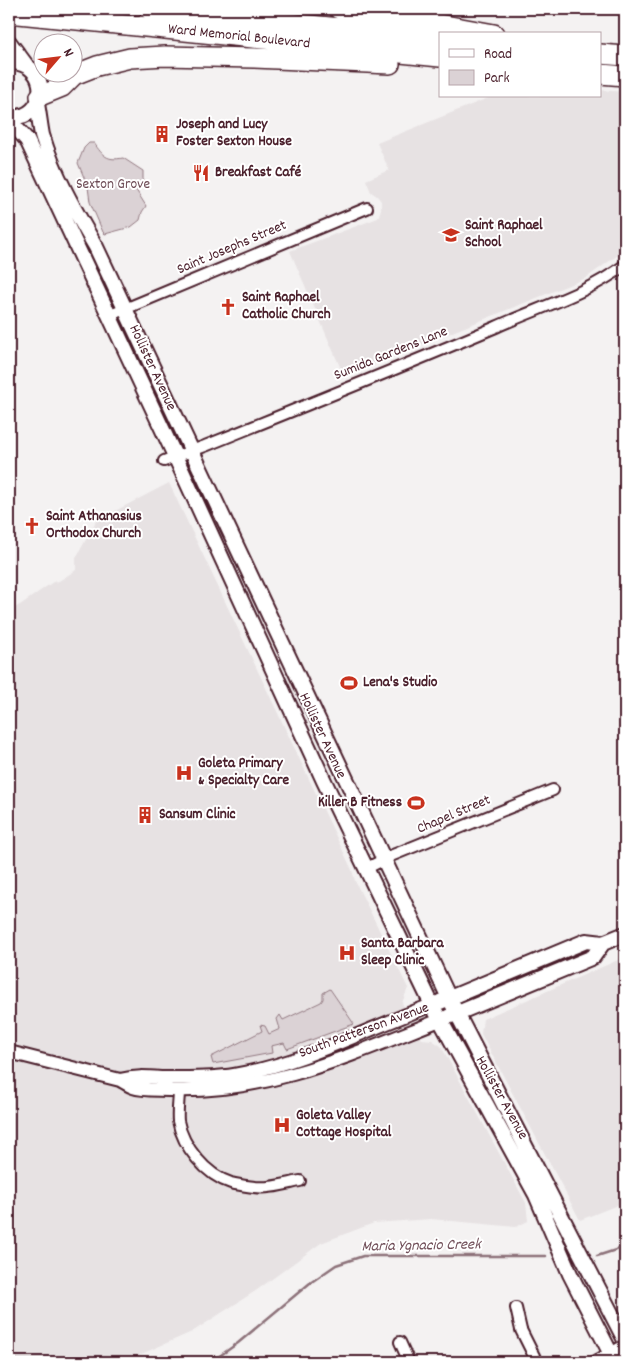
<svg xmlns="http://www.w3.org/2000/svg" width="634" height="1371" font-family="Dekko,sans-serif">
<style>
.built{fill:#e7e2e3}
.green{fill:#dbd2d5;stroke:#927880}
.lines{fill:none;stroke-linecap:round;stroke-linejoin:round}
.stream{stroke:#8d727a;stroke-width:2.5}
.minor-casing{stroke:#4a1f2b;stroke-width:14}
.tertiary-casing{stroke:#4a1f2b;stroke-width:16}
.secondary-casing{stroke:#4a1f2b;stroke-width:18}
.motorway-casing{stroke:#4a1f2b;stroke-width:22}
.minor{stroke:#fff;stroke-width:10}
.tertiary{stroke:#fff;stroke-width:12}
.secondary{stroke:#fff;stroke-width:14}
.motorway{stroke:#fff;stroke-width:19}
.labels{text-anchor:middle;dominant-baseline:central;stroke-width:4;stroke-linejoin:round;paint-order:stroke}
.street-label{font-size:15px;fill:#4a1f2b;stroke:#fff}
.poi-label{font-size:15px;font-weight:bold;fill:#4a1f2b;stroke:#fff;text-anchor:start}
.park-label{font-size:15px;fill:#6e4c56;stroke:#fff}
.water-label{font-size:16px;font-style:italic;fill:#714f59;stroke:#fff}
</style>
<rect width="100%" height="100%" fill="#f4f2f2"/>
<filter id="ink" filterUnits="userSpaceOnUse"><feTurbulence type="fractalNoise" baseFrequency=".02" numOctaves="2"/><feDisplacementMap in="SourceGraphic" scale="10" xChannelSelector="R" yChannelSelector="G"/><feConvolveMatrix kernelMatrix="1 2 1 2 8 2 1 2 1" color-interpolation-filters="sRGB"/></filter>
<g filter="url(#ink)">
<path class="built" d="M600,90l25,2v158l-39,28 -242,98 -54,-125 88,-33 3,-9v-8l-4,-5 -6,-4 -5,-12 23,-10 -12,-27 116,-47h107z
M169,483l183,387 3,11 53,107 -6,15 20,36 10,1 9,6 85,157 2,18 -12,6 -85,-8 -57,4 -53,20 -64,47 -65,42 -69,30h-114v-751l11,-6 33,-23 6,-1 17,-11v-12l20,-37z
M625,957v245l-45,18 -99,-186 2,-15z"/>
<path class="green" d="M89,143h5c9,13 13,18 29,15l20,13v10l-6,5 -1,4 10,16 -4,6 -2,8 -9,7 -26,7 -2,-2 -13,-30 -2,-15 -10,-24 6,-15z
M330,989l24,35 -67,25 -3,-6 -13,3 1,7 -59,11 -2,-7 51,-26 -2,-6 5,1 4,8 11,-5 -3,-10 3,-4 3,5 38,-18 2,-3v-6z"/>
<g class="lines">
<path class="stream" d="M597,1256l28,-9
M211,1362l27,-19 72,-60 26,-18 27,-9h183"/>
<g class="minor-casing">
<path id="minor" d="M108,316l259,-108
M164,461l41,-15c97,-39 194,-78 291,-119 42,-19 93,-34 129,-62
M367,868l26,-13 160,-65
M179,1090c0,10 -2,21 -1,31 5,26 28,54 53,62 7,2 16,3 23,4 15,2 31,-3 46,-6
M516,1308l5,22 16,32
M400,1342l9,20
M594,1362l31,-17"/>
</g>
<g class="tertiary-casing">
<path id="tertiary" d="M9,1052l111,28c4,2 9,6 13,7 11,4 27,2 38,3 96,4 182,-36 269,-70
M120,1080c14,-4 27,-3 42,-2 23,0 49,1 72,-3 71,-12 132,-46 198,-70"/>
</g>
<g class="secondary-casing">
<path id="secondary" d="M9,42l17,23
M9,62c43,-1 41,59 0,55
M37,104c2,10 3,21 5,31 12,40 33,76 54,112l353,751 176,342
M9,120l18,20 148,316 149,325 108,224 104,190 34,79 45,88
M440,1002l146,-61 17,2 22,-9
M448,1017l145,-60 10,-14"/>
</g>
<g class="motorway-casing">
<path id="motorway" d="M149,9l291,29
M339,9l51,6 104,19
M9,13l431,44
M600,54l25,2
M600,74l25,2
M40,96l22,-9 12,-12 23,-9 33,-8 35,-2 89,2 136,6"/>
</g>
<use href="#minor" class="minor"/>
<use href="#tertiary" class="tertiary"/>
<use href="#secondary" class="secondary"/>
<use href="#motorway" class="motorway"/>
</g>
</g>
<defs>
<g id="building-bare" transform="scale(1.35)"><path d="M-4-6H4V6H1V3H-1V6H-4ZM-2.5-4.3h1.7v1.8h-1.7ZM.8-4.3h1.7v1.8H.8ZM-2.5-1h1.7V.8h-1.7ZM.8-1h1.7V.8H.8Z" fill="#c8321e" stroke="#fff" stroke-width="2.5" paint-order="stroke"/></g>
<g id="restaurant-bare" transform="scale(1.35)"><path d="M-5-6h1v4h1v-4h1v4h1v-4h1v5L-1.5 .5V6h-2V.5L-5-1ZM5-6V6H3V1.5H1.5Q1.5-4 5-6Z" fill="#c8321e" stroke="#fff" stroke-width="2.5" paint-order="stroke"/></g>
<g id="school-bare" transform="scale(1.35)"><path d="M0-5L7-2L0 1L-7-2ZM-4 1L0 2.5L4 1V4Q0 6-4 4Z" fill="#c8321e" stroke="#fff" stroke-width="2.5" paint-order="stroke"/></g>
<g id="church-bare" transform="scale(1.35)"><path d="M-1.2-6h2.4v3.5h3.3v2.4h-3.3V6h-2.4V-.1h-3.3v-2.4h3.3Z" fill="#c8321e" stroke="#fff" stroke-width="2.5" paint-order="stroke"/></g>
<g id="stadium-bare" transform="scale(1.35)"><path d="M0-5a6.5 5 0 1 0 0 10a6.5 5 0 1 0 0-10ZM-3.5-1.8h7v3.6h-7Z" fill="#c8321e" stroke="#fff" stroke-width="2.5" paint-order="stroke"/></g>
<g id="hospital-bare" transform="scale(1.35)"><path d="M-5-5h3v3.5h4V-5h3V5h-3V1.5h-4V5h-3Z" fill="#c8321e" stroke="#fff" stroke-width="2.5" paint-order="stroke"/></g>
</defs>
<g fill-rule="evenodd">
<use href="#building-bare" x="162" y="134"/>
<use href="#restaurant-bare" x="201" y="173"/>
<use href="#school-bare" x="451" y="235"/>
<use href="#church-bare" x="228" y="307"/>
<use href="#church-bare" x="32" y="526"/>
<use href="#stadium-bare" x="349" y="683"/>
<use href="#hospital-bare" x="184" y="773"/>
<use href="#stadium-bare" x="416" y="803"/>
<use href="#building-bare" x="145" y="815"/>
<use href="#hospital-bare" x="347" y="953"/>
<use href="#hospital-bare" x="282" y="1125"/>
</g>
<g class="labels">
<g class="street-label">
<text transform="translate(239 37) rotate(6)">Ward Memorial Boulevard</text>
<text transform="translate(232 248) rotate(-23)">Saint Josephs Street</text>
<text transform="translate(391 354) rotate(-22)">Sumida Gardens Lane</text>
<text transform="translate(152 368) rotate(65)">Hollister Avenue</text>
<text transform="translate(322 736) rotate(65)">Hollister Avenue</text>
<text transform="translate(454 815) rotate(-23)">Chapel Street</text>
<text transform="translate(364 1031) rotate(-20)">South Patterson Avenue</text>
<text transform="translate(501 1098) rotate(61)">Hollister Avenue</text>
</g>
<g class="poi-label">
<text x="176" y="125">Joseph and Lucy<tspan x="176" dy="17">Foster Sexton House</tspan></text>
<text x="215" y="173">Breakfast Café</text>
<text x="465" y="226">Saint Raphael<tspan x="465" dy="17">School</tspan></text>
<text x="242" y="298">Saint Raphael<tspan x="242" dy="17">Catholic Church</tspan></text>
<text x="46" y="517">Saint Athanasius<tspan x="46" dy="17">Orthodox Church</tspan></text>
<text x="363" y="683">Lena's Studio</text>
<text x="198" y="764">Goleta Primary<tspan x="198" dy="17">&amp; Specialty Care</tspan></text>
<text x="402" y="803" text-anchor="end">Killer B Fitness</text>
<text x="159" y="815">Sansum Clinic</text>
<text x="361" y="944">Santa Barbara<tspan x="361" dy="17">Sleep Clinic</tspan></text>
<text x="296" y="1116">Goleta Valley<tspan x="296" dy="17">Cottage Hospital</tspan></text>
</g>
<g class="park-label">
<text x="113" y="185">Sexton Grove</text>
</g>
<g class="water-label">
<text transform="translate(421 1246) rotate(-1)">Maria Ygnacio Creek</text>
</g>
</g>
<rect width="634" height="1371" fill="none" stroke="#fff" stroke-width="30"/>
<rect x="15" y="15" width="604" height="1341" fill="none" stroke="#4a1f2b" stroke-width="2" filter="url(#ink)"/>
<rect x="439" y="32" width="162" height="65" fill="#ffffff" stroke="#b7a5aa"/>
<rect x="449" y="49" width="25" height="8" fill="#ffffff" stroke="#b7a5aa"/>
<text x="484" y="58" font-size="15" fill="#4a1f2b">Road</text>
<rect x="449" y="70" width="25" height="15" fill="#dbd2d5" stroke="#b7a5aa"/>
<text x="484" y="82" font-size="15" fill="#4a1f2b">Park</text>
<g transform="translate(58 58) rotate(62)"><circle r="24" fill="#ffffff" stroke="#b7a5aa"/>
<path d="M0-4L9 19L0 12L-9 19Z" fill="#c8321e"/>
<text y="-8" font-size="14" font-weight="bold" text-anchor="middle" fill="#4a1f2b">N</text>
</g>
</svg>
